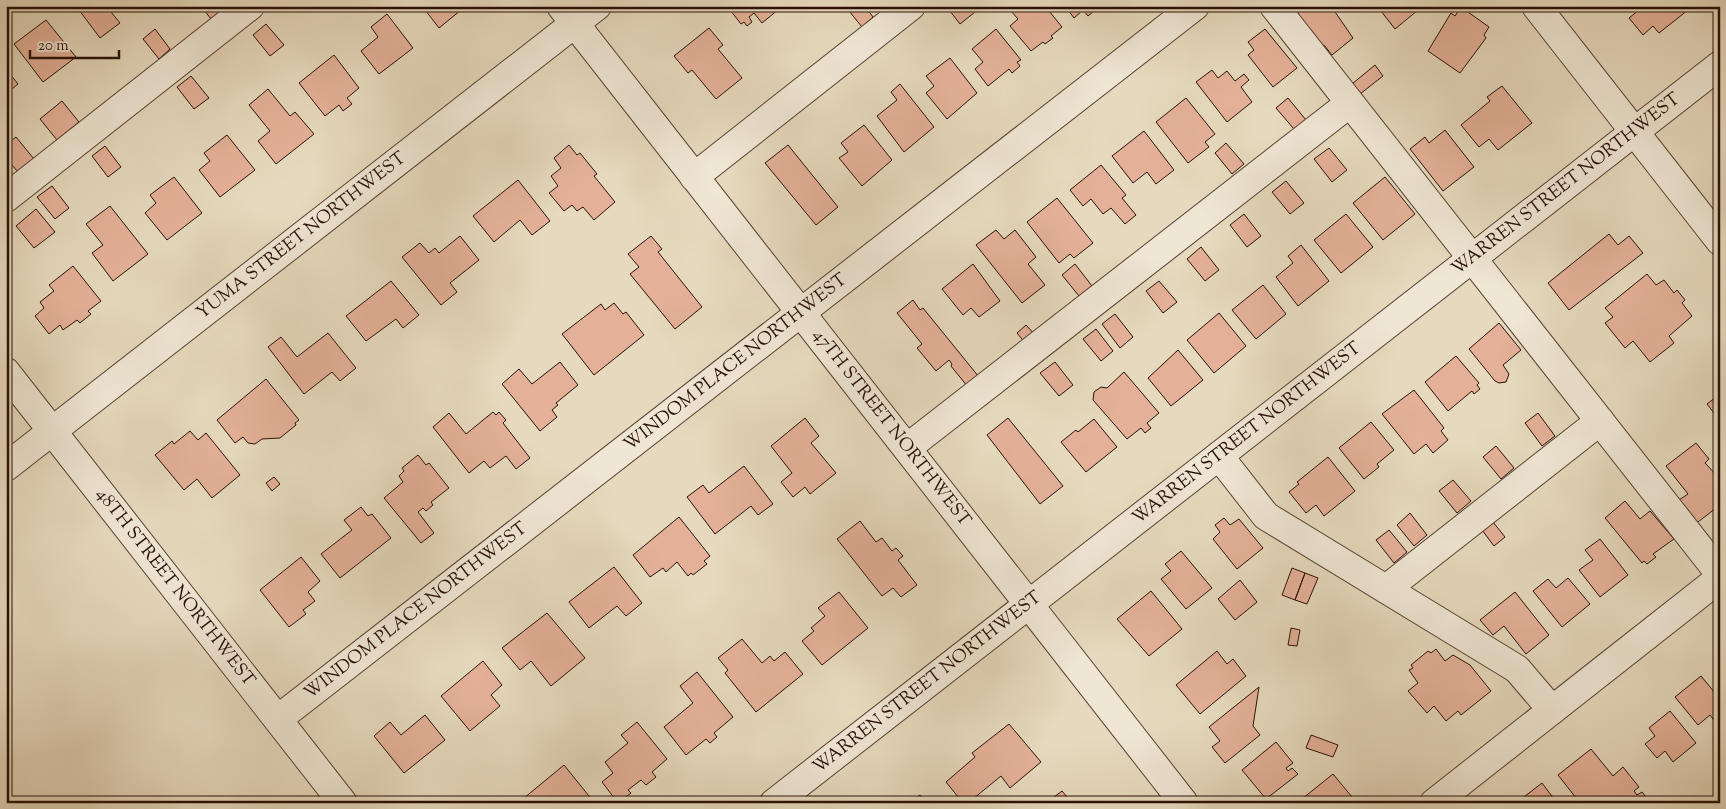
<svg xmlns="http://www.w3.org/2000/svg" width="1726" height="809" font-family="'Sorts Mill Goudy',serif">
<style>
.building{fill:#e4b198;stroke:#281007}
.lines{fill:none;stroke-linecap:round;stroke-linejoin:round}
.minor-casing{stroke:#584234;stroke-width:30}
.minor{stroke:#efe6d4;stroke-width:28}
.labels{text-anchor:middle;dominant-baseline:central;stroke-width:4;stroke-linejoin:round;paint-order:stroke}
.street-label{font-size:18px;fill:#281007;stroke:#efe6d4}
</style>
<rect width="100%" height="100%" fill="#e6d9bd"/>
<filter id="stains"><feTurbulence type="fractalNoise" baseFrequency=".004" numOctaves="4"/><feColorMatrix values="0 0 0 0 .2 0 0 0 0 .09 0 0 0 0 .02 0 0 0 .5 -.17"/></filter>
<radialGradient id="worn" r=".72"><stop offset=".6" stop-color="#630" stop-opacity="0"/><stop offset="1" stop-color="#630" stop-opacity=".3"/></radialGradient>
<path class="building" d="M76,6h42l-7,6 9,11 -20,15z
M201,6h19l3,4 -12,9z
M422,6h44l-27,22z
M727,6h50l2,3 -17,14 -8,-10 -5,4 3,5 -5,4 -3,-4 -3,2z
M845,6h20l8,11 -11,10z
M946,6h33l1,2 -20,16z
M1017,6h28l17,21 -11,9 2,2 -8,6 -2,-2 -12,9 -21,-25 8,-7 -7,-8z
M1065,6h33l1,1 -11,9 -5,-6 -9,8z
M1306,6h25l22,32 -21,17 -8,-10 -3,2 -26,-32z
M1377,6h46l-28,23z
M1636,6h57l-34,27 -6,-7 -10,9 -14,-17 10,-8z
M1461,7l28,20 -5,8 2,3 -26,35 -32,-22 23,-38 4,3z
M387,14l26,34 -34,26 -18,-23 17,-14 -7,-10z
M46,20l30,37 -33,25 -29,-38z
M266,24l18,21 -14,11 -17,-21z
M709,28l14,17 -5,4 24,29 -26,21 -24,-29 -4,3 -14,-17z
M155,29l15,20 -11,10 -16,-20z
M996,29l25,31 -4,2 3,4 -8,7 -3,-4 -21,17 -13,-17 8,-7 -11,-13z
M1265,29l32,39 -24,19 -25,-32 6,-5 -6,-8z
M334,55l25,33 -12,10 5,6 -9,7 -4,-6 -14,11 -26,-33z
M950,58l27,35 -30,26 -21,-26 8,-7 -8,-10z
M1375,65l8,11 -23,18 -8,-10z
M6,69l12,15 -12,10z
M1212,70l6,8 9,-7 8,10 9,-7 5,6 -8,7 11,15 -25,20 -31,-40z
M191,76l18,22 -15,11 -17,-22z
M900,84l34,43 -30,25 -27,-36 20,-16 -6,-8z
M1502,86l30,37 -34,27 -9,-11 -10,8 -18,-22 29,-24 -3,-4z
M268,89l22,27 5,-4 19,22 -38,30 -18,-23 12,-10 -21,-26z
M1186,98l29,36 -10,8 4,5 -21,16 -32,-41z
M1288,98l18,22 -12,9 -18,-21z
M62,101l17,21 -22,18 -17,-21z
M864,125l28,35 -30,26 -23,-28 9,-6 -7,-9z
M1445,130l29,37 -31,24 -33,-42 15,-12 4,6z
M1144,131l30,39 -18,14 -9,-12 -14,11 -21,-27z
M227,135l28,35 -35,27 -21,-27 11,-9 -6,-8z
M16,137l18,22 -16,13 -12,-14v-13z
M1226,143l18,21 -12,10 -17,-21z
M569,145l8,10 3,-2 17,21 -3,2 21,26 -21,18 -11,-13 -6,4 -5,-6 -8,6 -15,-18 9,-7 -7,-10 10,-8 -7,-10z
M788,145l50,62 -22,18 -51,-62z
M105,146l16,21 -13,10 -16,-21z
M1329,148l18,22 -15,12 -18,-23z
M1101,165l25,30 -4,3 14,17 -11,9 -14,-16 -8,6 -12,-15 -8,7 -13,-16z
M174,177l28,36 -35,27 -22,-27 11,-10 -6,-8z
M1385,177l30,37 -32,26 -30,-37z
M518,180l32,41 -18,14 -12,-15 -26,22 -21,-26z
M1286,181l18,22 -14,11 -18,-22z
M52,186l17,22 -14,11 -18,-22z
M1057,198l36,45 -19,15 -4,-4 -11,9 -32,-41z
M110,206l38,48 -35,27 -21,-28 11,-8 -17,-21z
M36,209l19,23 -21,16 -18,-22z
M1244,214l17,22 -14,11 -17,-22z
M1346,214l27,33 -32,26 -27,-33z
M996,230l8,9 11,-9 21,27 -8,7 17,21 -23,18 -46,-58z
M1609,234l9,11 11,-9 14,17 -74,57 -21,-27z
M460,236l19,24 -29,23 7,9 -16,13 -39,-48 18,-14 9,10 6,-5 4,5z
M651,236l11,13 -4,3 44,55 -27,22 -45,-55 9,-7 -11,-13z
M1301,245l28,36 -31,25 -22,-29 17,-14 -5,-7z
M1201,247l18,23 -14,11 -18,-22z
M973,264l27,37 -21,16 -8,-9 -8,7 -21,-26z
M1075,264l17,22 -13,10 -17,-21z
M73,266l28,35 -13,10 3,3 -11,9 -3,-3 -14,10 -3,-5 -11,9 -14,-18 9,-8 -4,-6 14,-11 -5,-6z
M1647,274l9,11 8,-5 10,13 3,-3 8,10 -3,3 10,13 -23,20 5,7 -24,19 -17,-21 -8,7 -20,-25 8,-6 -8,-9z
M391,281l28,34 -16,13 -7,-9 -30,22 -20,-25z
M1159,281l18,21 -14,11 -17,-22z
M1263,285l23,29 -30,25 -24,-29z
M913,300l7,10 3,-2 56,69 -11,10 -17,-21 1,-2 -3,-4 -13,11 -19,-23 5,-4 -25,-31z
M614,303l9,11 3,-2 18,23 -50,40 -32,-41 39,-30 4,6z
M1219,313l27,33 -32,27 -27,-33z
M1115,314l18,23 -13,11 -18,-24z
M1499,323l22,27 -18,15 6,9 -3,8 -7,1 -4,-2 -26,-32z
M1026,325l10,11 -10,8 -9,-11z
M1096,329l17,22 -12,10 -18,-22z
M328,333l28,35 -16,13 -8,-9 -28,22 -36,-47 13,-10 16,20z
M1178,350l25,30 -32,26 -23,-28z
M1456,356l23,27 -2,2 3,4 -6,5 -2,-3 -24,20 -23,-29z
M560,362l18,23 -22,18 2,2 -6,5 5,7 -17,14 -38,-47 17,-15 13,15z
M1055,362l18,23 -14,11 -19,-23z
M1124,372l35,41 -12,10 4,5 -6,5 -4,-5 -14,11 -34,-39 1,-8 7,-5 6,1z
M266,379l33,41 -4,3 1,2 -16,13 -18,1 -7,5 -7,-1 -5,-6 -8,6 -18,-23z
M1414,390l30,38 -3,3 7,9 -15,13 -7,-9 -12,10 -32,-40z
M1720,394v27l-13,-17z
M493,412l3,3 3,-3 7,8 -3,3 27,35 -14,11 -10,-13 -16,12 -6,-7 -15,12 -36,-46 16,-14 17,21z
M1538,413l17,23 -13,10 -17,-23z
M805,418l14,18 -8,7 25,30 -26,21 -5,-7 -12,10 -12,-15 11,-9 -21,-27z
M1008,418l55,68 -23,18 -53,-69z
M1094,419l23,28 -31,25 -25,-30 15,-12 2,2z
M1371,422l23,28 -17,14 2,3 -15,12 -25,-31z
M190,431l8,9 8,-7 34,42 -28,23 -15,-19 -13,11 -29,-35 17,-14 2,3z
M1696,443l13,16 -4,4 15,16v26l-26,20 -18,-23 12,-8 -22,-28z
M1496,446l18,22 -13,11 -18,-22z
M418,455l8,10 3,-2 20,25 -18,14 2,3 -7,6 -3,-3 -5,4 16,21 -13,10 -37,-45 19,-16 -4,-6 5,-5 -2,-3z
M1328,457l27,34 -31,25 -8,-11 -10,8 -17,-21 10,-8 -2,-2z
M744,466l29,38 -15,11 -7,-9 -36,28 -28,-37 16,-12 6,8z
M274,477l6,7 -8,7 -6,-8z
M1453,480l18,21 -14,12 -18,-22z
M1625,501l15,18 10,-8 24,28 -21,15 3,3 -9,7 -3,-3 -2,2 -37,-45z
M361,507l7,9 4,-2 19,24 -51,40 -19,-24 31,-24 -8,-10z
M1410,513l17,22 -13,11 -17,-21z
M679,517l31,39 -6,5 3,3 -14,11 -2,-2 -3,3 -11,-14 -11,10 -3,-4 -13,9 -17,-22z
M1224,518l6,7 9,-6 24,29 -26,21 -24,-30 7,-7 -5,-7z
M860,521l16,21 6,-4 10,13 4,-3 7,8 -5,4 19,25 -16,12 -8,-9 -11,8 -45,-57z
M1493,522l12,15 -11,9 -12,-16z
M1389,530l18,22 -13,11 -18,-23z
M1600,539l28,36 -28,22 -21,-27 14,-10 -8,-10z
M1181,551l31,37 -26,21 -25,-30 10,-8 -6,-7z
M301,557l19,24 -12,11 7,9 -12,9 3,4 -17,13 -29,-37z
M614,567l28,36 -16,13 -9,-10 -28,22 -20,-26z
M1292,568l13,5 -10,27 -13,-5z
M1305,573l13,5 -11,26 -12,-4z
M1568,578l22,26 -28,23 -29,-36 15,-12 8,9z
M1240,580l17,22 -22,18 -17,-21z
M1151,591l31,38 -33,27 -32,-37z
M839,592l29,36 -46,37 -20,-24 12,-10 -3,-3 14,-12 -7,-8z
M1515,592l34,43 -23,19 -22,-28 -11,9 -13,-15z
M547,613l38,45 -34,28 -20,-25 -11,9 -18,-22z
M1291,628l9,2 -3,16 -9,-1z
M742,639l20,24 8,-7 4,5 11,-9 18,22 -47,38 -31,-39 3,-3 -10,-12z
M1436,649l9,12 8,-6 17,10 21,26 -30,24 -3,-4 -12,10 -12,-15 -7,7 -19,-22 10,-8 -9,-13 4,-2 -2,-3 17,-14 3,2z
M1217,651l10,13 6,-5 13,17 -46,38 -24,-29z
M483,661l19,24 -11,10 9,11 -30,25 -29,-35z
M697,672l36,45 -19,16 3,4 -7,6 -4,-4 -20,16 -22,-28 29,-24 -13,-17z
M1701,676l19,23v21l-4,3 -6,-8 -12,10 -23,-28z
M1259,687l-6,39 7,9 -35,28 -13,-16 8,-6 -11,-14z
M1670,711l26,32 -23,19 -8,-11 -8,7 -12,-14 10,-8 -6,-8z
M425,715l20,25 -41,33 -30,-37 16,-14 11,13z
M637,722l30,37 -15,13 4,5 -10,8 -5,-5 -13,10 3,3 -13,10 -16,-21 11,-9 -8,-11 23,-19 -7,-8z
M1009,724l32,38 -31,26 -9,-12 -33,27h-5l-17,-21 29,-25 -3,-4z
M1311,735l27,10 -5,12 -27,-9z
M1276,742l17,21 -7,5 2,3 4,-3 6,6 -32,25 -24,-29z
M1591,749l22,27 10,-9 16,20 -5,4 3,4 5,-3 4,5 -5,4 2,2h-54l-2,-3 -7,3 -22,-28z
M564,765l29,36 -3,2h-72z
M1333,774l19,23 -8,6h-47z
M1542,783l15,20h-41z
M1062,791l10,12h-26z
M920,795l7,8h-17z"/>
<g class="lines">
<g class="minor-casing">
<g id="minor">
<path id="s1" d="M561,6l623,797"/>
<path d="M1274,6l446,568"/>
<path d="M1536,6l184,235"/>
<path d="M694,177l217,-171"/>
<path d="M6,198l244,-192"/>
<path id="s2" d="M6,372l337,431"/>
<path d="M907,448l443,-345"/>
<path d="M1219,456l47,60 251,153 35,41"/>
<path id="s3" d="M6,467l591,-461"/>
<path d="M1386,589l214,-168"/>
<path id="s4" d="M278,719l917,-713"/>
<path id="s5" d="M774,803l946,-738"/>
<path d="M1434,803l286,-225"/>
</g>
</g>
<use href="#minor" class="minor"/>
</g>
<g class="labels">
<g class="street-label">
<text stroke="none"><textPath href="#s5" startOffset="1005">WARREN STREET NORTHWEST</textPath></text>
<text stroke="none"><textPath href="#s3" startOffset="375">YUMA STREET NORTHWEST</textPath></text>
<text stroke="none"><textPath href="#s4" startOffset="580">WINDOM PLACE NORTHWEST</textPath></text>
<text stroke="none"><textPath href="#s1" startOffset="536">47TH STREET NORTHWEST</textPath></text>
<text stroke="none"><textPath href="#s5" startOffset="600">WARREN STREET NORTHWEST</textPath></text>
<text stroke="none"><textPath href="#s2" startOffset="274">48TH STREET NORTHWEST</textPath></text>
<text stroke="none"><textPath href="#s4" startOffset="175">WINDOM PLACE NORTHWEST</textPath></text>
<text stroke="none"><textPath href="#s5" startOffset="195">WARREN STREET NORTHWEST</textPath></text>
</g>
</g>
<rect width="1726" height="809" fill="none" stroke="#e6d9bd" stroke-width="25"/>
<rect x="8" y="8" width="1711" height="794" fill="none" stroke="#281007" stroke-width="2.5"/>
<rect x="12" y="12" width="1701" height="784" fill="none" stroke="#281007"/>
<path d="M30 50v8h89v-8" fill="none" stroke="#281007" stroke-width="2.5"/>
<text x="38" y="50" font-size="15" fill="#281007" stroke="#efe6d4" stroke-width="4" paint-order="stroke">20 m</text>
<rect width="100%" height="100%" filter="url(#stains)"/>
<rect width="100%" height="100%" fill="url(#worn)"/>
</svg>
